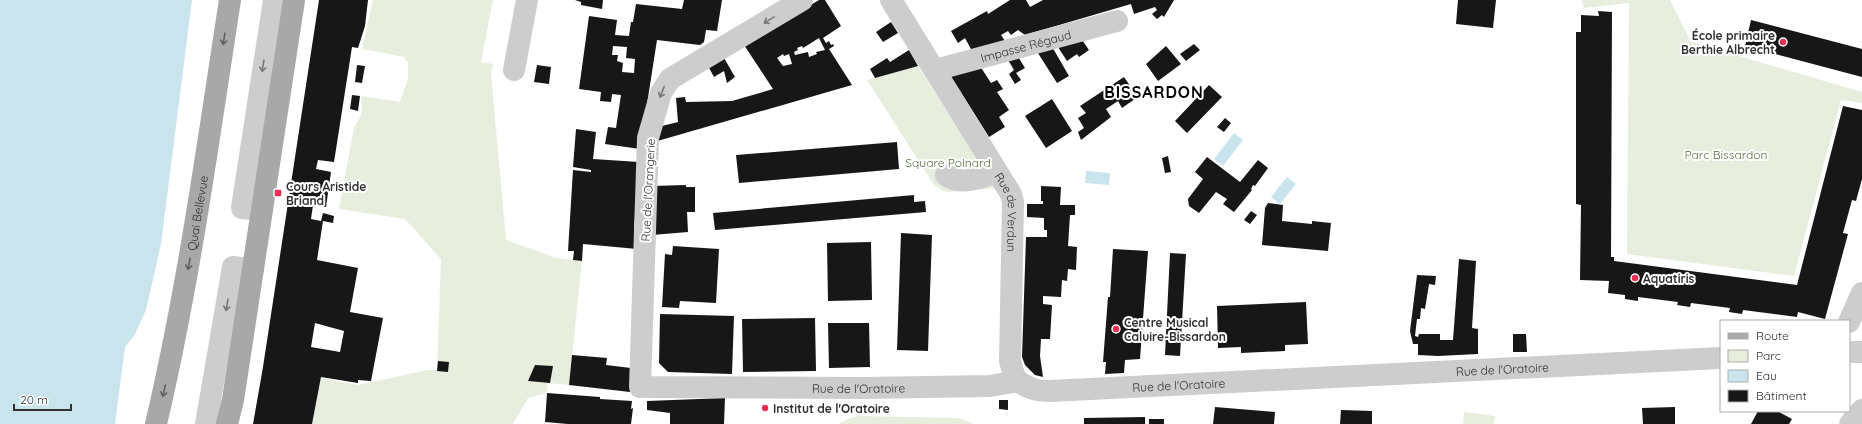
<svg xmlns="http://www.w3.org/2000/svg" width="1862" height="424" font-family="Quicksand,sans-serif">
<style>
.green{fill:#e8eede}
.water{fill:#cae4ee}
.building{fill:#171717;fill-rule:evenodd}
.lines{fill:none;stroke-linecap:round;stroke-linejoin:round}
.minor{stroke:#cdcdcd;stroke-width:22}
.major{stroke:#a8a8a8;stroke-width:22}
.oneway{stroke:#777}
.oneway2{stroke:#606060}
.poi-dot{fill:#ea2f53;stroke:#fff;stroke-width:1.5}
.labels{text-anchor:middle;dominant-baseline:central;stroke-width:4;stroke-linejoin:round;paint-order:stroke}
.poi-label{font-size:12px;font-weight:bold;fill:#303030;stroke:#fff;text-anchor:start}
.street-label{font-size:12px;fill:#303030;stroke:#fff}
.park-label{font-size:12px;fill:#596e3c;stroke:#fff}
.district-label{font-size:16px;font-weight:bold;letter-spacing:1px;fill:#000;stroke:#fff}
</style>
<rect width="100%" height="100%" fill="#fff"/>
<path class="green" d="M373,0h120l-12,62 12,2 -2,11 15,165 50,18 26,3 -13,124 -21,-2 -1,10 -19,5 -15,26h-201l9,-46 37,7 70,-15h9l4,-111 -36,-40 -66,-10 15,-81 7,-13 1,-10 -1,-9 39,6 8,-23v-18l-3,-1v-3l-43,-8z
M1582,0h88l21,42 171,50v11l-21,-3 -47,176 -167,-22 2,-251 -45,5z
M918,66l77,122 -46,4 -6,-1 -9,-6 -67,-105z
M1464,412l31,4 -1,8h-31z
M859,416l99,2 16,6h-136l12,-6z"/>
<path class="water" d="M0,0h192l-31,244 -15,66 -12,26 -9,11 -10,77h-115z
M1234,133l9,7 -20,26 -9,-7z
M1086,171l24,2 -1,12 -24,-2z
M1287,177l9,7 -16,20 -9,-7z"/>
<path class="building" d="M319,0h49l-3,26 -7,22 -6,-1 -18,115 -16,-2 -2,9 15,3 -5,35 -13,-2 -2,14 10,2 2,-8 11,3 -1,7 -10,-2 -6,39 41,8 -8,44 33,6 -12,63 -13,-1v3l-37,-6 -9,47h-59l10,-57zM315,323l29,8 -4,21 -29,-5z
M575,0h28l-1,9 -21,-4v-3z
M684,0h38l-5,31 -11,-1 -2,12 -4,3 -43,-5 -17,109 -35,-5 3,-17 8,1 5,-33 -9,-1 -1,8 -11,-1 1,-9 -22,-3 10,-73 28,4 -2,15 14,1 2,-14h2l3,-18 46,5zM613,46l14,1 -1,11 9,1 -1,14 -12,-1 1,-9 -6,-2 1,-6h-6z
M819,0h6l16,26 -18,12 3,5 3,-2 2,4 2,-1 1,2 -5,3 23,36 -198,57 8,-16 16,-4 -2,-24 9,-1 1,5 46,-1 41,-12 -29,-44zM819,38l6,12 -9,2 1,2 -8,3 -1,-5 -13,3 -1,-3 4,-2 -1,-2 5,-2 1,2zM783,54l1,2 5,-2 3,10 -9,2 -6,-8z
M1010,0h16l4,7 13,-7h131l-10,17 -2,-2 -5,4 -5,-5 5,-4 -2,-3 -21,7 -3,-10 -106,31 -7,-5 -7,5 -3,-4 -7,4 4,6 -33,10 -7,-13 -7,5 -7,-12 36,-20 1,3z
M1458,0h38l-3,28 -37,-4z
M1598,11l14,1 -1,245h3v4l183,24 46,-179 19,4v69l-6,22 -4,-1 -9,33 5,1 -23,85 -27,-7 -1,5 -54,-7 -1,4 -13,-2 1,-4 -39,-5 -1,4 -13,-2 1,-3 -40,-5v4l-13,-2v-4l-17,-2 1,-12 -29,-1 1,-75 -5,-1v-172h5v-17l18,1z
M1751,20l111,29v28l-117,-31z
M891,22l7,11 -15,9 -7,-10z
M1080,37l9,13 -10,7 -2,-3 -10,7 -11,-17z
M1194,44l6,6 -14,11 -6,-7z
M1051,45l18,31 -12,7 -21,-33z
M1166,46l15,18 -23,17 -12,-17z
M909,50l9,16 -43,12 -5,-9 17,-11 3,4z
M1017,55l8,13 -9,5 5,7 -6,4 -6,-10 5,-4 -7,-12z
M724,58l11,19 -8,6 -3,-12 -10,6 -6,-11z
M357,65l8,1 -3,17 -7,-1z
M537,65l14,2 -2,17 -15,-2z
M980,66l11,17 6,-3 6,9 -6,3 12,18 -10,7 6,10 -16,10 -39,-62z
M1124,77l11,16 4,-3 3,4 -20,14 -4,-7 -12,8 5,8 -30,23 -3,-8 6,-4 -6,-10 8,-5 -6,-7z
M1209,85l13,12 -35,36 -12,-12z
M352,95l8,1 -2,15 -8,-2z
M1052,99l20,32 -26,17 -21,-32z
M1225,118l6,5 -7,9 -7,-5z
M576,129l20,3 -3,27 46,3 -5,68h4l-1,19 -54,-5 -1,17 -9,-1 1,-9h-6l5,-81 18,2v-2l-18,-3z
M897,142l2,27 -160,14 -3,-28z
M1168,156l3,16 -6,1 -3,-15z
M1207,157l33,25 18,-22 10,8 -13,18 -2,-1 -2,4 1,1 -18,22 -11,-8 4,-5 -11,-7 -17,21 -10,-7 -1,-7 15,-20 -8,-7z
M686,185v2h9v25h-8l1,20 -36,3v-49z
M1041,186l20,1 -1,18h15v10h-5l-2,31 9,1 -1,23 -8,-1 -1,12 -5,-1 -1,17 -18,-1v8l9,1 -2,34h-9l-1,17 3,21 -8,-2 -10,-10 -3,-8 4,-120h21v-7h-3v-12l-17,-1v-13h16v-3h-2z
M914,195v7l11,-1 1,11 -211,18 -2,-17z
M1268,203l15,2 -1,16 30,3v-3l19,2 -3,28 -66,-6 3,-37z
M1251,211l6,4 -7,9 -6,-4z
M901,233l31,2 -4,116 -31,-1z
M871,242l1,58 -44,1 -1,-58z
M673,246l46,3 -3,54 -36,-2 -1,7 -17,-1 3,-53 7,1z
M1113,249l35,2 -8,108 -15,1 -1,13 -19,1 1,-12h-3l5,-65h2z
M1170,253l16,1 -6,102 -15,-1z
M1459,259l17,2 -4,67 6,1v25l-40,2 -20,-1v-11h-5l-3,-13 7,-56 19,1 -1,9 -6,-1 -4,25 -4,-1 -1,11h-3l-2,17 3,1 1,-3h21v6h13z
M1306,302l2,42 -23,1v6l-44,2v-6l-23,1 -1,-42z
M660,314l74,2 -2,58 -64,-2 -9,-9z
M815,318l1,53 -73,1 -1,-53z
M828,323h41l1,44 -41,1z
M1513,334h13l1,18h-14z
M572,355l35,3 -1,7 25,3 -1,24 -61,-7z
M438,361l11,1 -1,10 -11,-1z
M535,365l18,1 -3,17 -22,-2z
M547,393l53,4v2l32,2 -1,8 2,-1 -2,16h-63l-23,-2z
M725,398l-1,26h-54v-11l-23,-3v-9z
M999,400h9v10l-9,-1z
M1215,407l60,5 -1,12h-61z
M1675,407v17h-32l-1,-16z
M1341,410l31,1v13h-32z
M1758,411h22l-1,1 13,7 -3,5h-38z
M1145,417v7h-61v-6z
M1149,419h15v5h-15z"/>
<g class="lines">
<g class="minor">
<path id="s1" d="M802,0l-132,79 -9,14 -13,45 -8,249 223,1 127,-2 28,-5c11,8 19,10 32,10l671,-33"/>
<path id="s2" d="M891,0l120,194 2,8 -3,159 4,14 4,6"/>
<path d="M514,70l13,-70"/>
<path id="s3" d="M935,70l182,-49"/>
<path d="M946,175c13,11 38,3 50,-4"/>
<path d="M262,210l-20,-2 32,-208"/>
<path d="M1849,322l13,-29"/>
<path d="M1849,352h13"/>
<path d="M206,424l27,-157 20,3"/>
<path d="M1850,424l12,-14"/>
</g>
<g class="major">
<path id="s4" d="M156,424c33,-140 52,-282 74,-424"/>
<path d="M227,424l6,-24 61,-400"/>
</g>
</g>
<defs><path id="oneway-shaft" d="M-6 0H5M1.5-3L5.5 0L1.5 3" fill="none" stroke-width="1.6" stroke-linecap="round" stroke-linejoin="round"/></defs>
<g class="oneway">
<use href="#oneway-shaft" transform="translate(769 20) rotate(149)"/>
<use href="#oneway-shaft" transform="translate(263 66) rotate(99)"/>
<use href="#oneway-shaft" transform="translate(662 92) rotate(112)"/>
<use href="#oneway-shaft" transform="translate(227 305) rotate(99)"/>
</g>
<g class="oneway2">
<use href="#oneway-shaft" transform="translate(224 39) rotate(99)"/>
<use href="#oneway-shaft" transform="translate(189 264) rotate(100)"/>
<use href="#oneway-shaft" transform="translate(164 391) rotate(103)"/>
</g>
<g class="poi-dot">
<circle cx="1783" cy="42" r="4"/>
<rect x="274" y="189" width="8" height="8" rx="2"/>
<circle cx="1635" cy="278" r="4"/>
<circle cx="1116" cy="329" r="4"/>
<circle cx="765" cy="408" r="4"/>
</g>
<g class="labels">
<g class="poi-label">
<text x="1775" y="35" text-anchor="end">École primaire<tspan x="1775" dy="14">Berthie Albrecht</tspan></text>
<text x="286" y="186">Cours Aristide<tspan x="286" dy="14">Briand</tspan></text>
<text x="1643" y="278">Aquatiris</text>
<text x="1124" y="322">Centre Musical<tspan x="1124" dy="14">Caluire-Bissardon</tspan></text>
<text x="773" y="408">Institut de l'Oratoire</text>
</g>
<g class="street-label">
<text stroke="none"><textPath href="#s3" startOffset="94">Impasse Régaud</textPath></text>
<text transform="translate(648 190) rotate(-87)">Rue de l'Orangerie</text>
<text stroke="none"><textPath href="#s4" startOffset="215">Quai Bellevue</textPath></text>
<text stroke="none"><textPath href="#s2" startOffset="245">Rue de Verdun</textPath></text>
<text stroke="none"><textPath href="#s1" startOffset="1332">Rue de l'Oratoire</textPath></text>
<text stroke="none"><textPath href="#s1" startOffset="1008">Rue de l'Oratoire</textPath></text>
<text stroke="none"><textPath href="#s1" startOffset="685">Rue de l'Oratoire</textPath></text>
</g>
<g class="park-label">
<text x="1726" y="154">Parc Bissardon</text>
<text x="948" y="162">Square Polnard</text>
</g>
<g class="district-label">
<text x="1154" y="92">BISSARDON</text>
</g>
</g>
<rect x="1720" y="320" width="130" height="92" fill="#ffffff" stroke="#acacac"/>
<rect x="1728" y="333" width="20" height="6" fill="#a8a8a8" stroke="#acacac"/>
<text x="1756" y="340" font-size="12" fill="#303030">Route</text>
<rect x="1728" y="350" width="20" height="12" fill="#e8eede" stroke="#acacac"/>
<text x="1756" y="360" font-size="12" fill="#303030">Parc</text>
<rect x="1728" y="370" width="20" height="12" fill="#cae4ee" stroke="#acacac"/>
<text x="1756" y="380" font-size="12" fill="#303030">Eau</text>
<rect x="1728" y="390" width="20" height="12" fill="#171717" stroke="#acacac"/>
<text x="1756" y="400" font-size="12" fill="#303030">Bâtiment</text>
<path d="M14 404v6h57v-6" fill="none" stroke="#303030" stroke-width="2"/>
<text x="20" y="404" font-size="12" fill="#303030" stroke="#ffffff" stroke-width="3" paint-order="stroke">20 m</text>
</svg>
